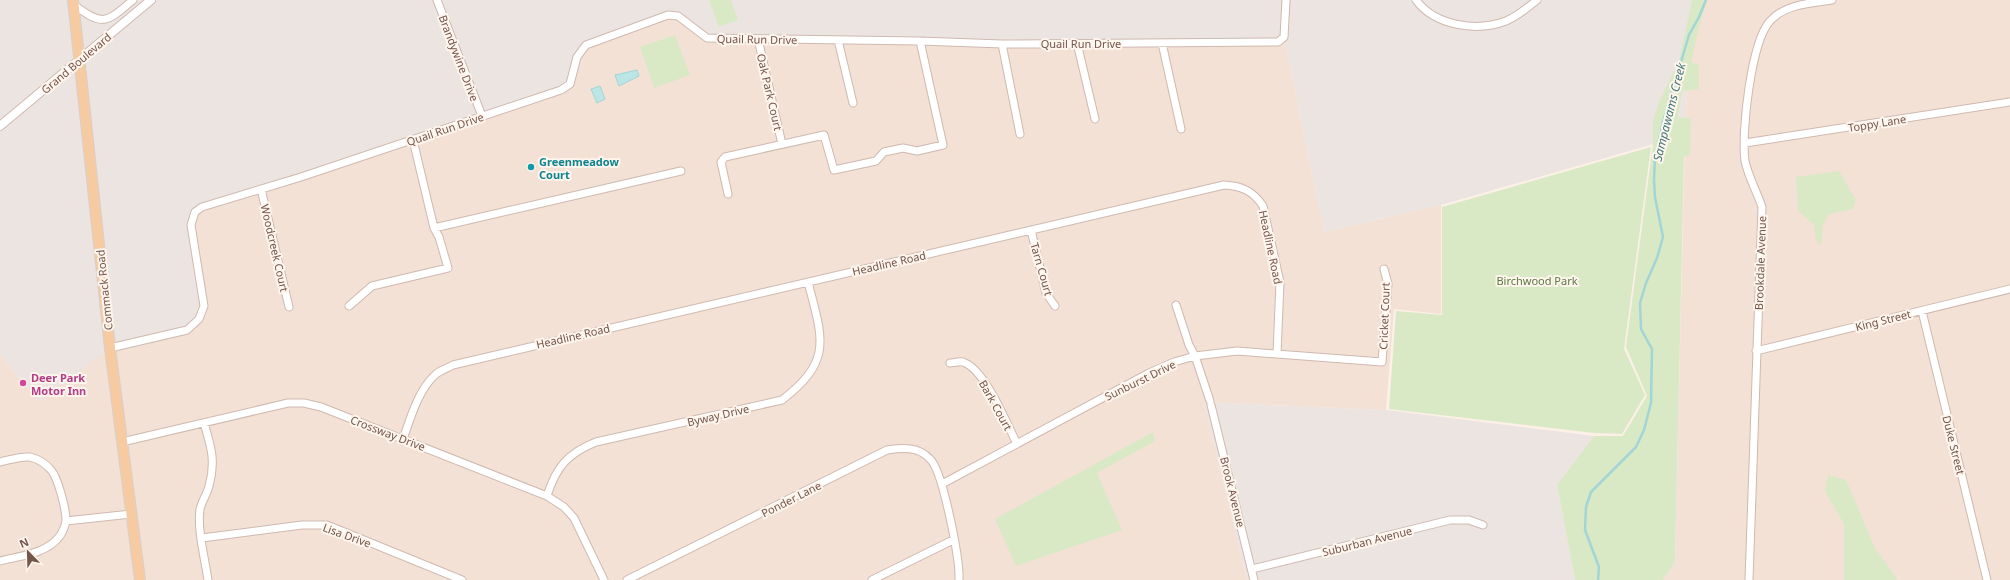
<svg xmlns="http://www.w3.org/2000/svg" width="2010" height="580" font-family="'Noto Sans',sans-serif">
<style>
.residential{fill:#f3e1d5}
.industrial{fill:#ece4e0}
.green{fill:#d9e9c5}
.water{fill:#bce5e5;stroke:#a2d5d6}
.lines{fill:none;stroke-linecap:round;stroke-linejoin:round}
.stream{stroke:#a2d5d6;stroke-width:2.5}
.minor-casing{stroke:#cfb9b0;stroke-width:9}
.tertiary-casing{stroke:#cfb9b0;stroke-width:10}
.primary-casing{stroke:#d8cfcd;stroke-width:12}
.minor{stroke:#fff;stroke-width:7}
.tertiary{stroke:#fff;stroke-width:8}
.primary{stroke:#f7cba2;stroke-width:10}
.culture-dot{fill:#0f9aa8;stroke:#fef5ed;stroke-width:1.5}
.hotel-dot{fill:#d1479c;stroke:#fef5ed;stroke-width:1.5}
.labels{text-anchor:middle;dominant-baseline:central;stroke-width:4;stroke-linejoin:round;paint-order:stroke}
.street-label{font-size:11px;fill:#74554c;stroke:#fef5ed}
.culture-label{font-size:11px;font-weight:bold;fill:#0d838f;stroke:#fef5ed;text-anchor:start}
.park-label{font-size:11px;fill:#5c7944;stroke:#fef5ed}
.hotel-label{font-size:11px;font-weight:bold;fill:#b23c85;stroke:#fef5ed;text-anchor:start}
.water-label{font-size:12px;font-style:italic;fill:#407878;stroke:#fef5ed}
</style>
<rect width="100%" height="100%" fill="#fcf0e7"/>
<path class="residential" d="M1692,0h318v580h-347l12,-18 10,-427z
M663,16l621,21 40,195 117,-27v109l-47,-5 -8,101 -182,-8 43,178h-1247v-226l39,48 153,-169 3,-21z"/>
<path class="industrial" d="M0,0h1692l-7,135 -244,70 -117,27 -40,-195 -6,5 -116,1 -455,-5 -35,-23 -86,30 -16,39 -368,123 -9,11 11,88 -17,24 -77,18 -71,54 -39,-48z
M1204,402l182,8 208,26 -37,49 18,95h-328z"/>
<path class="green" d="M709,0h22l7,20 -19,7z
M1692,0h15l-8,27 -8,35 8,3v24l-17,2 -4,26 13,2 -1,36 -6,2 -9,405 -12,18h-88l-18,-95 37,-49h29l24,-40 -21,-49 27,-203v-24l6,-18 20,-41z
M675,35l15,40 -36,13 -14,-41z
M1651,147l-27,202 21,46 -23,39 -28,-1 -205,-24 7,-98 46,4v-108z
M1839,171l17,29 -3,9 -24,5 -6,11 -2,20 -5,-5 -2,-15 -16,-14 -2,-34z
M1153,432l2,9 -58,32 25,57 -106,36 -21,-47z
M1828,475l18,5 29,68 23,32h-54v-56l-19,-33z"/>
<path class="water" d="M637,70l2,6 -20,10 -4,-11z
M600,86l5,13 -8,4 -6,-14z"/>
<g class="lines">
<path class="stream" d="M1598,580l1,-13 -14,-37 1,-23 5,-15 45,-45 8,-17 7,-27 1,-54 -11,-20 -1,-26 6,-20 11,-25 6,-21 -8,-40 -1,-17 1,-22 8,-36 26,-87 10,-18 7,-17"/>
<g class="minor-casing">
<path id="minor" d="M437,0l45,116
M1416,0c19,26 61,32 90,21 12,-5 21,-13 31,-21
M73,4c30,23 33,19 60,-4
M758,39l24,105
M838,40l15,63
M1077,43l18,76
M1162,43l19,86
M1002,44l18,90
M1745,143l265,-41
M261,189l28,118
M728,194l-7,-32 4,-5 99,-22 10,35 42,-9 8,-9 19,-4 14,3 26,-6 -23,-104
M434,228l247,-57
M1031,230l15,63 9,13
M1176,305l13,40 6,11 15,45
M349,306l23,-20 76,-18 -9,-31 -5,-9 -21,-88
M1922,311l65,269
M110,348l77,-18 12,-11 5,-13 -13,-81 4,-13 7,-5 99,-30 260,-87 9,-6 7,-27 9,-12 82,-30 10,1 29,22 213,3 82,3 276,-2 6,-5 2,-37
M1756,351l254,-62
M950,363c4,0 9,-2 13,-1 22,7 44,62 54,82
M1211,405l43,175
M204,423c7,23 12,39 5,63 -2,8 -7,15 -9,23 -3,21 5,50 8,71
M403,439c8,-22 15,-49 33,-65 5,-4 12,-6 17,-9l771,-180c18,1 29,6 39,21l17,76 -3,72
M122,442l166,-39h16l17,4 226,89 17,11 10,11 30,62
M0,462c10,-2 20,-6 30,-5 8,2 16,7 21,13 7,8 15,39 15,50 0,4 -4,14 -7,17 -13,17 -40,19 -59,24
M942,484l207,-111 25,-11 21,-6 42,-5 145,11 6,-78 -4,-15
M547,496c9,-29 21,-43 49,-54l186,-42c52,-40 40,-62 26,-118
M66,521l65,-7
M202,538l100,-13h25l135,55
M1252,569l198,-49h19l14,5
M627,580l260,-130c16,-2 31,-4 43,9 13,12 30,101 29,121
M872,580l81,-40
M1749,580l13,-373c-5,-15 -14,-31 -17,-46 -4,-28 6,-119 25,-140 15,-17 42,-18 62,-21"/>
</g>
<g class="tertiary-casing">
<path id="tertiary" d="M0,126l151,-126"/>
</g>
<g class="primary-casing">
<path id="primary" d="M73,0l37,348 30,232"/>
</g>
<use href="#minor" class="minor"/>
<use href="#tertiary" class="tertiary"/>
<use href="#primary" class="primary"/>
</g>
<circle class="culture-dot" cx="531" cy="167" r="4"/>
<circle class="hotel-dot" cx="23" cy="383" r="4"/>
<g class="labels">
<g class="street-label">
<text transform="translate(757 39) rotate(1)">Quail Run Drive</text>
<text x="1081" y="43">Quail Run Drive</text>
<text transform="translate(459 58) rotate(69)">Brandywine Drive</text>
<text transform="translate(76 63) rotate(-40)">Grand Boulevard</text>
<text transform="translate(770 92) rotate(77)">Oak Park Court</text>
<text transform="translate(1877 123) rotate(-9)">Toppy Lane</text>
<text transform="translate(445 129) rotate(-19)">Quail Run Drive</text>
<text transform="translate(1271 247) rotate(78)">Headline Road</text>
<text transform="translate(275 248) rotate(77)">Woodcreek Court</text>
<text transform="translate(889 263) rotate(-13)">Headline Road</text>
<text transform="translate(1760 263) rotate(-88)">Brookdale Avenue</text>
<text transform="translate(1042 269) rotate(74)">Tarn Court</text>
<text transform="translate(104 290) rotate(-96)">Commack Road</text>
<text transform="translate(1384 316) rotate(-88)">Cricket Court</text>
<text transform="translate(1883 320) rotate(-14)">King Street</text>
<text transform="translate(573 336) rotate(-13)">Headline Road</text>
<text transform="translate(1140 380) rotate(-26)">Sunburst Drive</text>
<text transform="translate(996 405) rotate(61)">Bark Court</text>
<text transform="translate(718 415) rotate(-13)">Byway Drive</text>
<text transform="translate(388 433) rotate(21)">Crossway Drive</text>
<text transform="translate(1954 445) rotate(76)">Duke Street</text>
<text transform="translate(1233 492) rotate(76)">Brook Avenue</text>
<text transform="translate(791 499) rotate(-27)">Ponder Lane</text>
<text transform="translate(347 535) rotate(20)">Lisa Drive</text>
<text transform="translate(1367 541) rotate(-14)">Suburban Avenue</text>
</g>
<g class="culture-label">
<text x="539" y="161">Greenmeadow<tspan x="539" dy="13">Court</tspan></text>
</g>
<g class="park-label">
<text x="1537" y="280">Birchwood Park</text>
</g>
<g class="hotel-label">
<text x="31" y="377">Deer Park<tspan x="31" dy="13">Motor Inn</tspan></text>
</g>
<g class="water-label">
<text transform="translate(1669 112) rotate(-76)">Sampawams Creek</text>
</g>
</g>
<g transform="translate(28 552) rotate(337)" stroke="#fef5ed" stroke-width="3" paint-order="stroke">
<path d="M0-3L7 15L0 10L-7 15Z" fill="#74554c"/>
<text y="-6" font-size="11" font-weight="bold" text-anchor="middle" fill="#74554c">N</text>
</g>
</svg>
